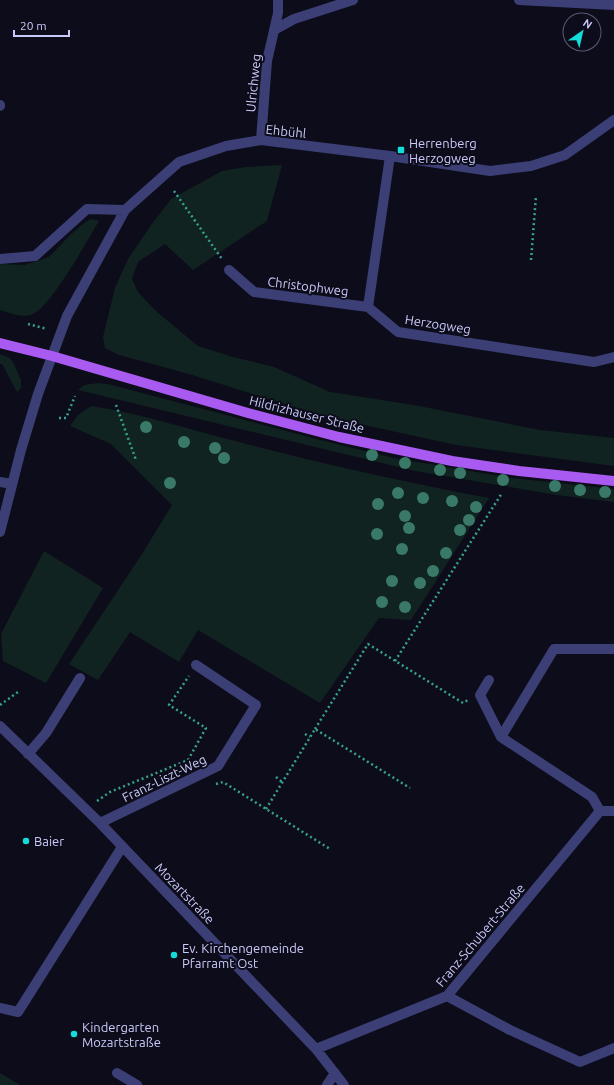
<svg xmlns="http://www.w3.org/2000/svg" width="614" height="1085" font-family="Ubuntu,sans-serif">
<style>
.green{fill:#102320}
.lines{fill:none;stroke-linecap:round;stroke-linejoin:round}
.path{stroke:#36a28f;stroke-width:2.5;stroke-dasharray:2 3;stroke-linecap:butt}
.minor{stroke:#3b3f75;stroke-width:10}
.major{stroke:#a85af1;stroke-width:10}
.tree{fill:#3a7968}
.poi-dot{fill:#13ddda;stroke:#0d0c1a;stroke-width:1.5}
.labels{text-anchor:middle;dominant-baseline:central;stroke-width:4;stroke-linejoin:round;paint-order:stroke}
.street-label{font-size:13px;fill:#cacafa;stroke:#0d0c1a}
.poi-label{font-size:13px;fill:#cacafa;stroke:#0d0c1a;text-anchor:start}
</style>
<rect width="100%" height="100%" fill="#0d0c1a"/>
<path class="green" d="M282,165l-15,56 -74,49 -28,-26 -27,18 -6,17 6,13 19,20 41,34 35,11 41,10 56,25 84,13 126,25 74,8v28l-158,-21 -133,-29 -134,-42 -70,-19 -14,-7 -2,-11 12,-49 13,-29 23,-34 20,-26 51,-28 24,-4z
M91,219l8,2c-12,20 -47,84 -66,93 -10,5 -23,-1 -33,-4v-46l24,1 25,-8 21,-22 14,-12z
M0,354l10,4 3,4 8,18v8l-4,4 -15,-28h-2z
M98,383l10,1 212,56 74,18 118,20 102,11v13l-57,-7 -142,-24 -337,-81 6,-5z
M91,406c49,7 96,23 144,35 84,22 169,41 254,57l-78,122 -32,-2 -59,85 -122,-73 -19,32 -49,-30 -32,48 -29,-16 73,-110 30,-49 -61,-61 -41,-18 8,-11z
M44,551l59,37 -57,95 -43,-22 -2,-27z
M0,1073l20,12h-20z"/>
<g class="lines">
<path class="path" d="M174,191l48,68
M531,260l5,-64
M28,324l19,5
M116,405l20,55
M59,418h7l9,-22
M395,661l107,-168
M0,705l18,-13
M315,729l53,-85 95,59 5,-3
M305,734l5,3
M276,777l6,5
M216,784l7,-2 107,67
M97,801l13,-9 78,-32 18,-32 -37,-23 20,-29
M266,809l49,-80 95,59"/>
<path class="minor" d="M519,0l95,5
M274,30l20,-11 59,-19
M0,105v1
M261,140l6,-79 11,-48v-13
M390,156l-22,151 30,25 196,30 20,-5
M0,259l35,-3 52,-47 38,1
M229,270l25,22 114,15
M0,482l12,2
M0,532l21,-82 17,-56 29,-78 58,-106 54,-48 47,-16 35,-6 129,16 100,15 41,-5 34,-11 49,-35
M489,680l-9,15 21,42 91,60 8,14
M0,726l100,97 216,226 28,36
M501,737l53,-88h60
M28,754l18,-21 34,-55
M100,823l118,-57 38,-61 -60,-40
M447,996l63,34 70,32 34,-14
M0,1008l18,4 104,-165
M316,1049l131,-53 153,-185h14
M117,1073l20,12
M327,1085l8,-12"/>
<path class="major" d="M0,343l52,13 196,57 91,24 113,24 67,10 95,10"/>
</g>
<g class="tree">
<circle cx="146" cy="427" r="6"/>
<circle cx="184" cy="442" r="6"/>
<circle cx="215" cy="448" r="6"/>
<circle cx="372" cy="455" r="6"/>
<circle cx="224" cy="458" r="6"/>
<circle cx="405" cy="463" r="6"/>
<circle cx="440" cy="470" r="6"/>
<circle cx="460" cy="473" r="6"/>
<circle cx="503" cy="480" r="6"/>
<circle cx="170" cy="483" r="6"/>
<circle cx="555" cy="486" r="6"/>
<circle cx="580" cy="490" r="6"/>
<circle cx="605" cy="492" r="6"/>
<circle cx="398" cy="493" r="6"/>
<circle cx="423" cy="498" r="6"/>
<circle cx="452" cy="501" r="6"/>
<circle cx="378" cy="504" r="6"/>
<circle cx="476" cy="507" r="6"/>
<circle cx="405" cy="516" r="6"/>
<circle cx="469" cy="520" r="6"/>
<circle cx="409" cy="528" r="6"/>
<circle cx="460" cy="530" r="6"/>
<circle cx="377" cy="534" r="6"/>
<circle cx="402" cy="549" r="6"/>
<circle cx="446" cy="553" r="6"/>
<circle cx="433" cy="571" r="6"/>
<circle cx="392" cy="581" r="6"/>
<circle cx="420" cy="583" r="6"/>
<circle cx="382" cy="602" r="6"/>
<circle cx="405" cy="607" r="6"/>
</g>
<g class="poi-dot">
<rect x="397" y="146" width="8" height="8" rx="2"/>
<circle cx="26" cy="841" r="4"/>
<circle cx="174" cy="955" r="4"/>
<circle cx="74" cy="1034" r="4"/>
</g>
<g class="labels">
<g class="street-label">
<text transform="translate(253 83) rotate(-84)">Ulrichweg</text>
<text transform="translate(286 131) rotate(6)">Ehbühl</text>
<text transform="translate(308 286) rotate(7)">Christophweg</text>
<text transform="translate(438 324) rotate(9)">Herzogweg</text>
<text transform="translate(307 414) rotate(14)">Hildrizhauser Straße</text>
<text transform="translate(164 778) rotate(-26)">Franz-Liszt-Weg</text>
<text transform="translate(185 893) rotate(46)">Mozartstraße</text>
<text transform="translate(480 935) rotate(-50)">Franz-Schubert-Straße</text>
</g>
<g class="poi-label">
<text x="409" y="143">Herrenberg<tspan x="409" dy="15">Herzogweg</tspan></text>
<text x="34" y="841">Baier</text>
<text x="182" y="948">Ev. Kirchengemeinde<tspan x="182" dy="15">Pfarramt Ost</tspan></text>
<text x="82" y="1027">Kindergarten<tspan x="82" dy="15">Mozartstraße</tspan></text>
</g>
</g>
<g transform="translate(582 32) rotate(34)"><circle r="19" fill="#0d0c1a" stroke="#595874"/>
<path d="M0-3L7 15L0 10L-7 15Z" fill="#13ddda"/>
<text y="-6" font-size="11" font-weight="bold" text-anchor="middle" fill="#cacafa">N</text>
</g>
<path d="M14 30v6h55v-6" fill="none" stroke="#cacafa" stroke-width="2"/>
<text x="20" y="30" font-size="12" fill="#cacafa" stroke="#0d0c1a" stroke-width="3" paint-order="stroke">20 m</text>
</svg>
